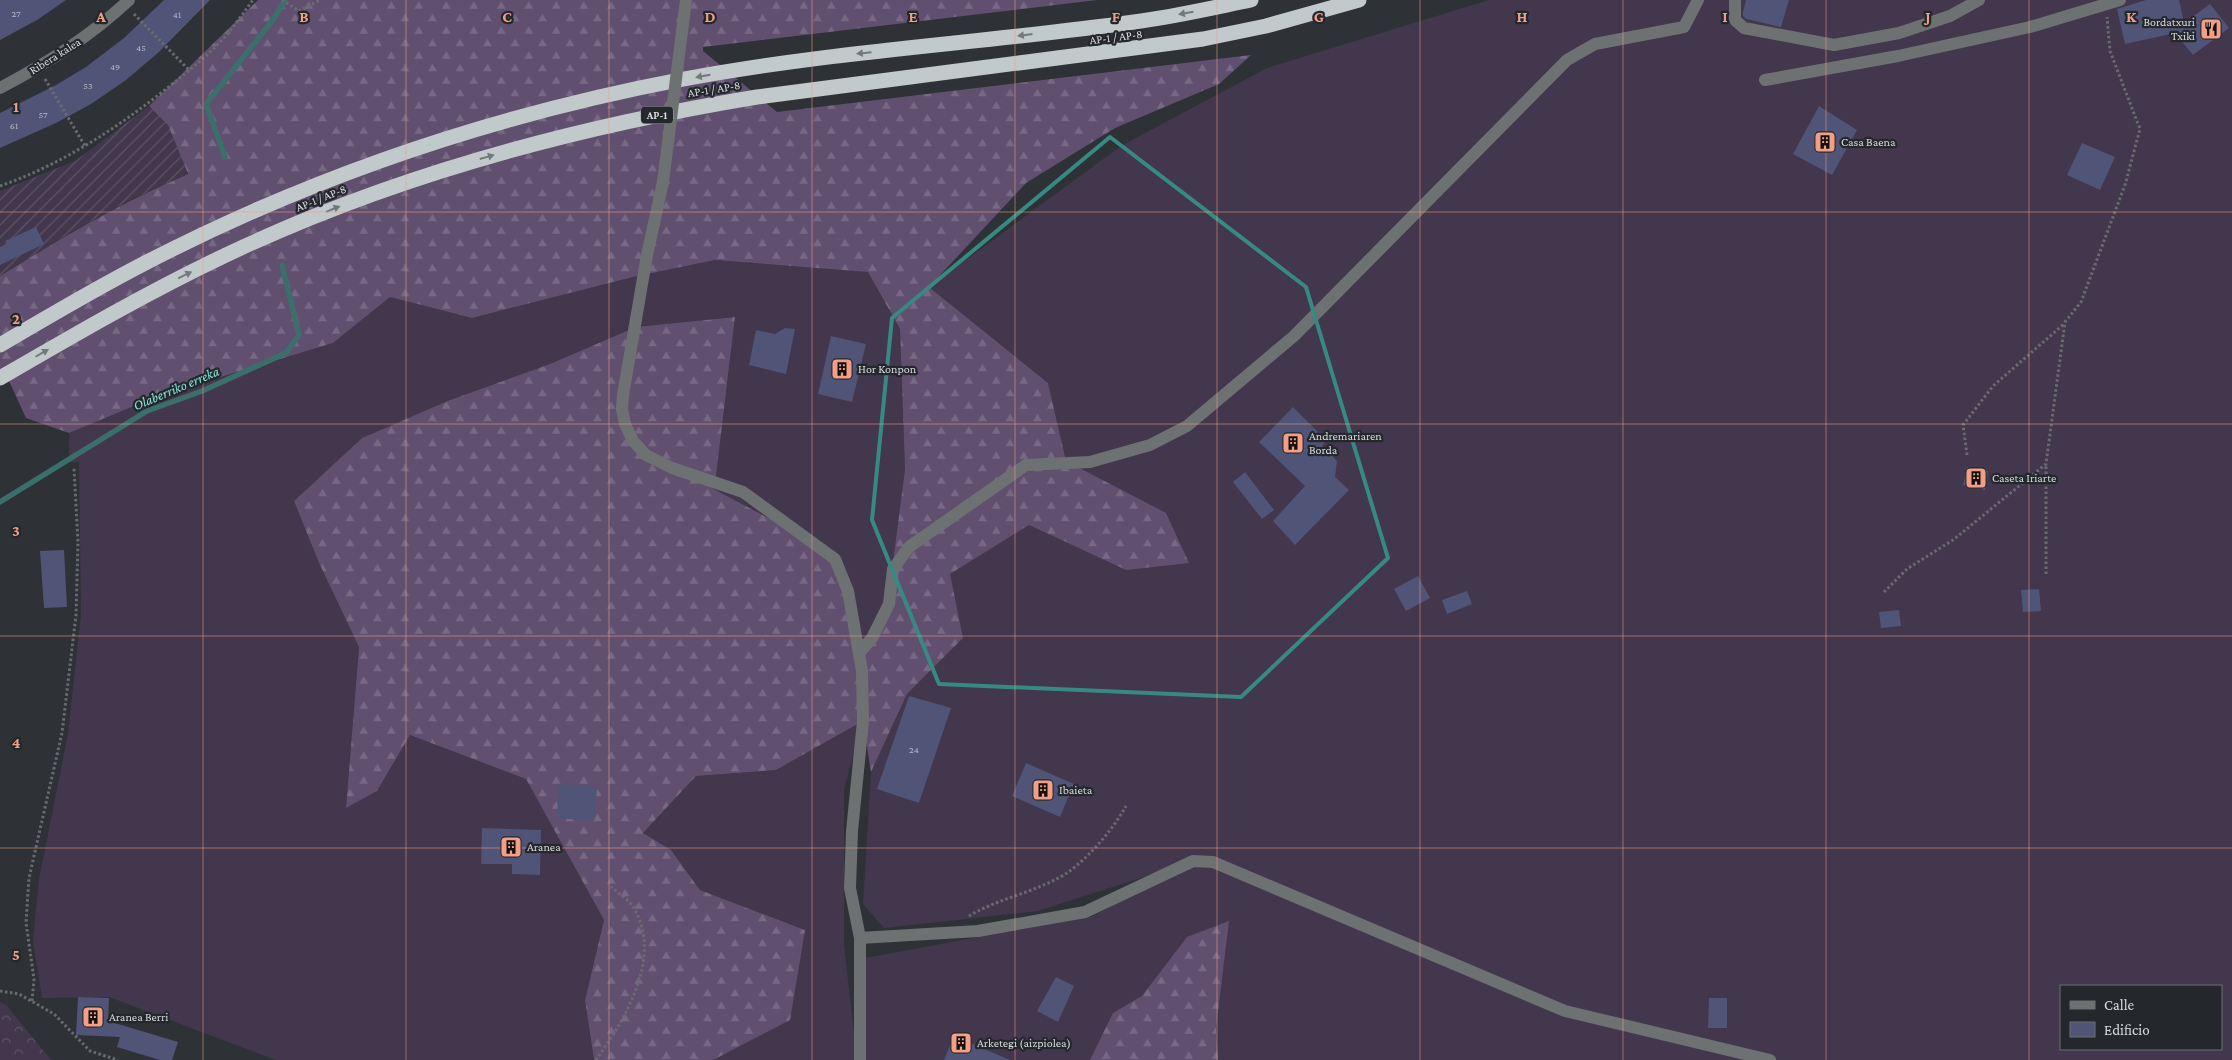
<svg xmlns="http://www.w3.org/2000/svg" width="2232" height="1060" font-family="'Crimson Pro',serif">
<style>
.grass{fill:#42374c;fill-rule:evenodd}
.forest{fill:url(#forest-firs)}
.park{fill:url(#park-crowns)}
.garden{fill:url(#garden-furrows)}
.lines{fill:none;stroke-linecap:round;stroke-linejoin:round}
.stream{stroke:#3a6f6b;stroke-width:5.5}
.building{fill:#505477}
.path{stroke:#686c6f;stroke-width:3;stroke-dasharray:2.5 2.5;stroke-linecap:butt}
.minor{stroke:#6e7172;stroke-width:12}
.highway{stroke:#c1c9cb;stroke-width:15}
.minor-bridge{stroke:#6e7172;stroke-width:12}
.oneway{fill:#72787c}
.marked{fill:none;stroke:#378a84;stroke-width:4;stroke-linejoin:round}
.grid{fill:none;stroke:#f39f85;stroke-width:1;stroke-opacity:0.55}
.labels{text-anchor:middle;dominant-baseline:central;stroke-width:4.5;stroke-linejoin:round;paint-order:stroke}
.number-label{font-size:10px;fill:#b6b8c4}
.shield{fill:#24282c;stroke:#a2a5a8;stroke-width:1}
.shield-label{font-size:11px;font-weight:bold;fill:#d8dadd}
.poi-label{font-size:12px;fill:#d8dadd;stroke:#24282c;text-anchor:start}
.street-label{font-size:12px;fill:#d8dadd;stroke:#24282c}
.water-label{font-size:14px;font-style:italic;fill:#88e2db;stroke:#24282c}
.grid-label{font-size:16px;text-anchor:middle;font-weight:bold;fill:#f39f85;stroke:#24282c;stroke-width:4.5;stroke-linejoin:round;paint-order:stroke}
</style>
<defs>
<pattern id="forest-firs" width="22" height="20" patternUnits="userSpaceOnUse" patternTransform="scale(1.25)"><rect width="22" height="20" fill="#614f70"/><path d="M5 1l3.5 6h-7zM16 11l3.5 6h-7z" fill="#776884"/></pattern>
<pattern id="park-crowns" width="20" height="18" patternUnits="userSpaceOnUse" patternTransform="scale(1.25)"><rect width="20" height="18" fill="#42374c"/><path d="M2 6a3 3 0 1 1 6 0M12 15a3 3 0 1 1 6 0" fill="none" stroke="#5d5365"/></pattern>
<pattern id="garden-furrows" width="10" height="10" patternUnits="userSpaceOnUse" patternTransform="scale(1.25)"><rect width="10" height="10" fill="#42374c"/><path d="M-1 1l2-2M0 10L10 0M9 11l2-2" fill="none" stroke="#5d5365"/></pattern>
</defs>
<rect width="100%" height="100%" fill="#2e3236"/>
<path class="grass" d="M1489,0h743v1060h-1367v-102l228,-42 97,-54 -152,49 -154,17 -21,-24 8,-132 36,-78 56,-56 -14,-64 80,-49 97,45 -60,-109 -18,-78 -119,-96 192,-141 146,-78zM2061,986h160v63h-160z
M715,260l153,12 32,57 5,140 -18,139 -26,40 -40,-102 -109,-58 4,-12 19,-159 -99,10 -86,37 -100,36 -88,38 -68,63 25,62 40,84 -13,161 31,-17 33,-56 116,44 78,141 -19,80 9,60h-318l-167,-63 -67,1 -9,-57 6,-62 29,-145 13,-120 -2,-152h-10v-29l89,-37 175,-53 57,-46 82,21 161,-41z
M863,721l-19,68v155l13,116h-147l95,-130 -105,-40 -29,-40 -28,-17 53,-57 80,-6z"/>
<path class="forest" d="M258,0h839l-394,47v4l74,61 474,-57 -32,29 -104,44 -89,55 -97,104 119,96 18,78 100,52 23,50 -63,7 -97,-45 -79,49 13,64 -56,56 -36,78 -8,-51 -87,49 -80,6 -53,57 28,17 29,40 105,40 -15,90 -77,40h-119l-9,-60 19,-80 -78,-141 -116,-44 -33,56 -31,17 13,-161 -40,-84 -25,-62 68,-63 88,-38 100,-36 86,-37 99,-10 -19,159 -4,12 109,58 27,45 13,56 26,-39 18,-139 -5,-140 -32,-57 -153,-12 -82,17 -161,41 -82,-21 -57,46 -175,53 -89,37 -43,-15 -21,-46 -5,2v-98c61,-38 122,-74 188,-102l-20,-48 -19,-20z
M1229,921l-13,107 2,32h-128l23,-47 29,-17 45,-59z"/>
<path class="park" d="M0,1002l7,4 44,54h-51z"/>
<path class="garden" d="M149,106l19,19 20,49c-66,27 -127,64 -188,102v-85l75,-30z"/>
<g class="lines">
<path class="stream" d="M225,157l-19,-53 66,-83 13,-21
M0,502l147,-91 55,-20 84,-38 13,-18 -17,-70"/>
</g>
<path class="building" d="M0,0h66l-29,20 -37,20z
M164,0h46l-51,52 -33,28 -35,24 -35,19 -56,25v-35l56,-28 30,-18 38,-29z
M1746,0h43l-8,27 -35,-8 -3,-3v-4z
M2146,0h33l5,23 26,-19 19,24 -36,27 -18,-22 -50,11 -8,-35z
M1819,106l38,24 -25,45 -39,-21z
M2082,143l33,14 -15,33 -33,-15z
M36,227l8,17 -44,21v-18l7,-3 -2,-3z
M785,328l10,1 -9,45 -37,-9 7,-35 19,4z
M831,336l35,8 -14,58 -34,-8z
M1293,407l34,34 -5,4 15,16 -2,16 14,13 -54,55 -22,-24 32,-35 -46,-44z
M1967,467l21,4 -3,19 -22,-5z
M1245,472l29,38 -12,9 -29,-37z
M64,550l3,57 -23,1 -4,-57z
M1418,576l12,22 -24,13 -12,-22z
M2039,589l2,22 -18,1 -2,-22z
M1467,591l5,13 -25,10 -5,-14z
M1899,610l2,16 -20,2 -2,-16z
M909,696l42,12 -32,95 -42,-14z
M1026,763l48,21 -14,33 -48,-21z
M559,784l38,3 -3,34 -37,-3z
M482,828l59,2 -1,45 -28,-1v-10h-31z
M1056,977l18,9 -16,36 -21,-11z
M78,997l31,1 -1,23 70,21 -6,18h-12l-43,-13 3,-10 -44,-2z
M1709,998h18v30h-19z
M954,1036l56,24h-66z"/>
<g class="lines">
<path class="path" d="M282,0l17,11 21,-11
M134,14l55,56
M45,79l40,67
M0,186c63,-22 119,-59 171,-101 18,-14 36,-29 52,-46 11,-12 20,-26 30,-39
M1967,455l-4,-30 30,-39 72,-63
M2046,574v-109
M1884,592l23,-23 46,-29 93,-76 19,-142 16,-20 44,-117 15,-56 -30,-78 -3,-34
M969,916c31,-19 74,-25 102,-46 21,-16 42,-41 55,-64
M0,991l19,3 35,20 36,37 28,9
M32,1001l2,-22 -8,-56 3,-45 33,-145 14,-118 2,-73 -4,-74
M596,1060c29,-41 67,-102 38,-152 -5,-8 -16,-15 -23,-21"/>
<path class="minor" d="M1735,0v20l9,8 90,17 65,-12 51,-17 29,-16
M1765,80l133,-24 132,-29 90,-27
M0,88c49,-26 88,-50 129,-88
M663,182l-16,73 -24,140 -1,14 3,15 8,17 13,14 26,13 71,24 92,67 13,32 14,80 1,50 -11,110 -2,57 10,50v122
M859,653l13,-15 17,-34 4,-35 16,-22 117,-82 64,-3 60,-17 37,-19 107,-90 273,-276 28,-16 89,-17 14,-27
M860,938l118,-7 107,-19 108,-51 20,1 352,149 205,49"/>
<path class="highway" d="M0,345c49,-29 98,-58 149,-84 167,-86 350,-147 535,-182 149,-28 300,-36 450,-57 39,-5 78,-14 117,-22
M0,378c74,-43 148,-86 226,-123 168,-80 348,-128 531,-158l446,-58 63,-13 93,-26"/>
<path class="minor-bridge" d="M663,182l23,-182"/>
</g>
<defs><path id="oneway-solid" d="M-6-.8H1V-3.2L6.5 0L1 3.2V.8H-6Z" transform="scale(1.25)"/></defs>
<g class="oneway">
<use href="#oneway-solid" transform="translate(1186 13) rotate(170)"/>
<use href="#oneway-solid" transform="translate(1025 35) rotate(173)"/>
<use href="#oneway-solid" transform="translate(864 53) rotate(174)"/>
<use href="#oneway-solid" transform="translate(703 76) rotate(170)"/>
<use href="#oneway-solid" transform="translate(487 157) rotate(-16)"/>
<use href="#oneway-solid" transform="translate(333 209) rotate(-22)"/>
<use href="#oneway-solid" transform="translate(185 275) rotate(-26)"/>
<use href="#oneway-solid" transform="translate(42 353) rotate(-30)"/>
</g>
<path class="marked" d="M1110,137l196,150 82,271 -147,139 -302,-13 -67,-164 20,-202z"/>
<path class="grid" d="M203,0v1060M406,0v1060M609,0v1060M812,0v1060M1015,0v1060M1217,0v1060M1420,0v1060M1623,0v1060M1826,0v1060M2029,0v1060M0,212h2232M0,424h2232M0,636h2232M0,848h2232"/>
<defs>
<g id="restaurant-square" transform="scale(1.125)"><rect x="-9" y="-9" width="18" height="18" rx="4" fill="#f39f85" stroke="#24282c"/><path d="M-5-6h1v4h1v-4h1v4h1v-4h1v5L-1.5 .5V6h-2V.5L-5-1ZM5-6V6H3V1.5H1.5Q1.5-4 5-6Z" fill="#111"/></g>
<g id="building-square" transform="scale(1.125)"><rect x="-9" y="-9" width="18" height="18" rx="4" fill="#f39f85" stroke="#24282c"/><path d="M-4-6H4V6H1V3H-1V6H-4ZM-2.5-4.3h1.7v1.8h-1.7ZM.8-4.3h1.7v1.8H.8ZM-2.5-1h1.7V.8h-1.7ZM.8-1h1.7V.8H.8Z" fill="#111"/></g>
</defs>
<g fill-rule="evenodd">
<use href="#restaurant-square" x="2211" y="29"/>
<use href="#building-square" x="1825" y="142"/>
<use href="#building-square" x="842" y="369"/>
<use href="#building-square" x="1293" y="443"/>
<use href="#building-square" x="1976" y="478"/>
<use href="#building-square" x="1043" y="790"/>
<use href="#building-square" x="511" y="847"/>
<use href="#building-square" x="93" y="1017"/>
<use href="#building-square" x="961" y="1043"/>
</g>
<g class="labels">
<g class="number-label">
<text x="16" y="13">27</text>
<text x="177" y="14">41</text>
<text x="141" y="47">45</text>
<text x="115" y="66">49</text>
<text x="88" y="85">53</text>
<text x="43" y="114">57</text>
<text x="14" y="125">61</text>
<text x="914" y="749">24</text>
</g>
<rect class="shield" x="641" y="106.5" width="32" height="17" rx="4"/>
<g class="shield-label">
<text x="657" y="115">AP-1</text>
</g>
<g class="poi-label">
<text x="2195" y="22" text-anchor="end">Bordatxuri<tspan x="2195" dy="14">Txiki</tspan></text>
<text x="1841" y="142">Casa Baena</text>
<text x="858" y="369">Hor Konpon</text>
<text x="1309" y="436">Andremariaren<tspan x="1309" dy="14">Borda</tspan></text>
<text x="1992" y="478">Caseta Iriarte</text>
<text x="1059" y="790">Ibaieta</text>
<text x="527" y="847">Aranea</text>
<text x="109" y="1017">Aranea Berri</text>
<text x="977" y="1043">Arketegi (aizpiolea)</text>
</g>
<g class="street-label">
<text transform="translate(1116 37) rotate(-7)">AP-1 / AP-8</text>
<text transform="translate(55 56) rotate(-32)">Ribera kalea</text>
<text transform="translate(714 89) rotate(-9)">AP-1 / AP-8</text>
<text transform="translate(321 198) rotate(-22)">AP-1 / AP-8</text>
</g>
<g class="water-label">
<text transform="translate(176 388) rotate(-23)">Olaberriko erreka</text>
</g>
</g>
<g class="grid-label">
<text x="101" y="22">A</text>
<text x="304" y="22">B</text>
<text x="507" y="22">C</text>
<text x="710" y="22">D</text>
<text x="913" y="22">E</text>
<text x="1116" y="22">F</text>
<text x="1319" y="22">G</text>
<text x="1522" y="22">H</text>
<text x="1725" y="22">I</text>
<text x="1928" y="22">J</text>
<text x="2131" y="22">K</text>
<text x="16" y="112">1</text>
<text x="16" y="324">2</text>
<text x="16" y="536">3</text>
<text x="16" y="748">4</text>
<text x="16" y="960">5</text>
</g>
<rect x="2060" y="985" width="162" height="65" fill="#24282c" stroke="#6c6f73"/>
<rect x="2070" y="1001" width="25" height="8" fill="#6e7172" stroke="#6c6f73"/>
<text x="2104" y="1010" font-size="15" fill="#d8dadd">Calle</text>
<rect x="2070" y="1022" width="25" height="15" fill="#505477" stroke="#6c6f73"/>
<text x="2104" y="1035" font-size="15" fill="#d8dadd">Edificio</text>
</svg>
